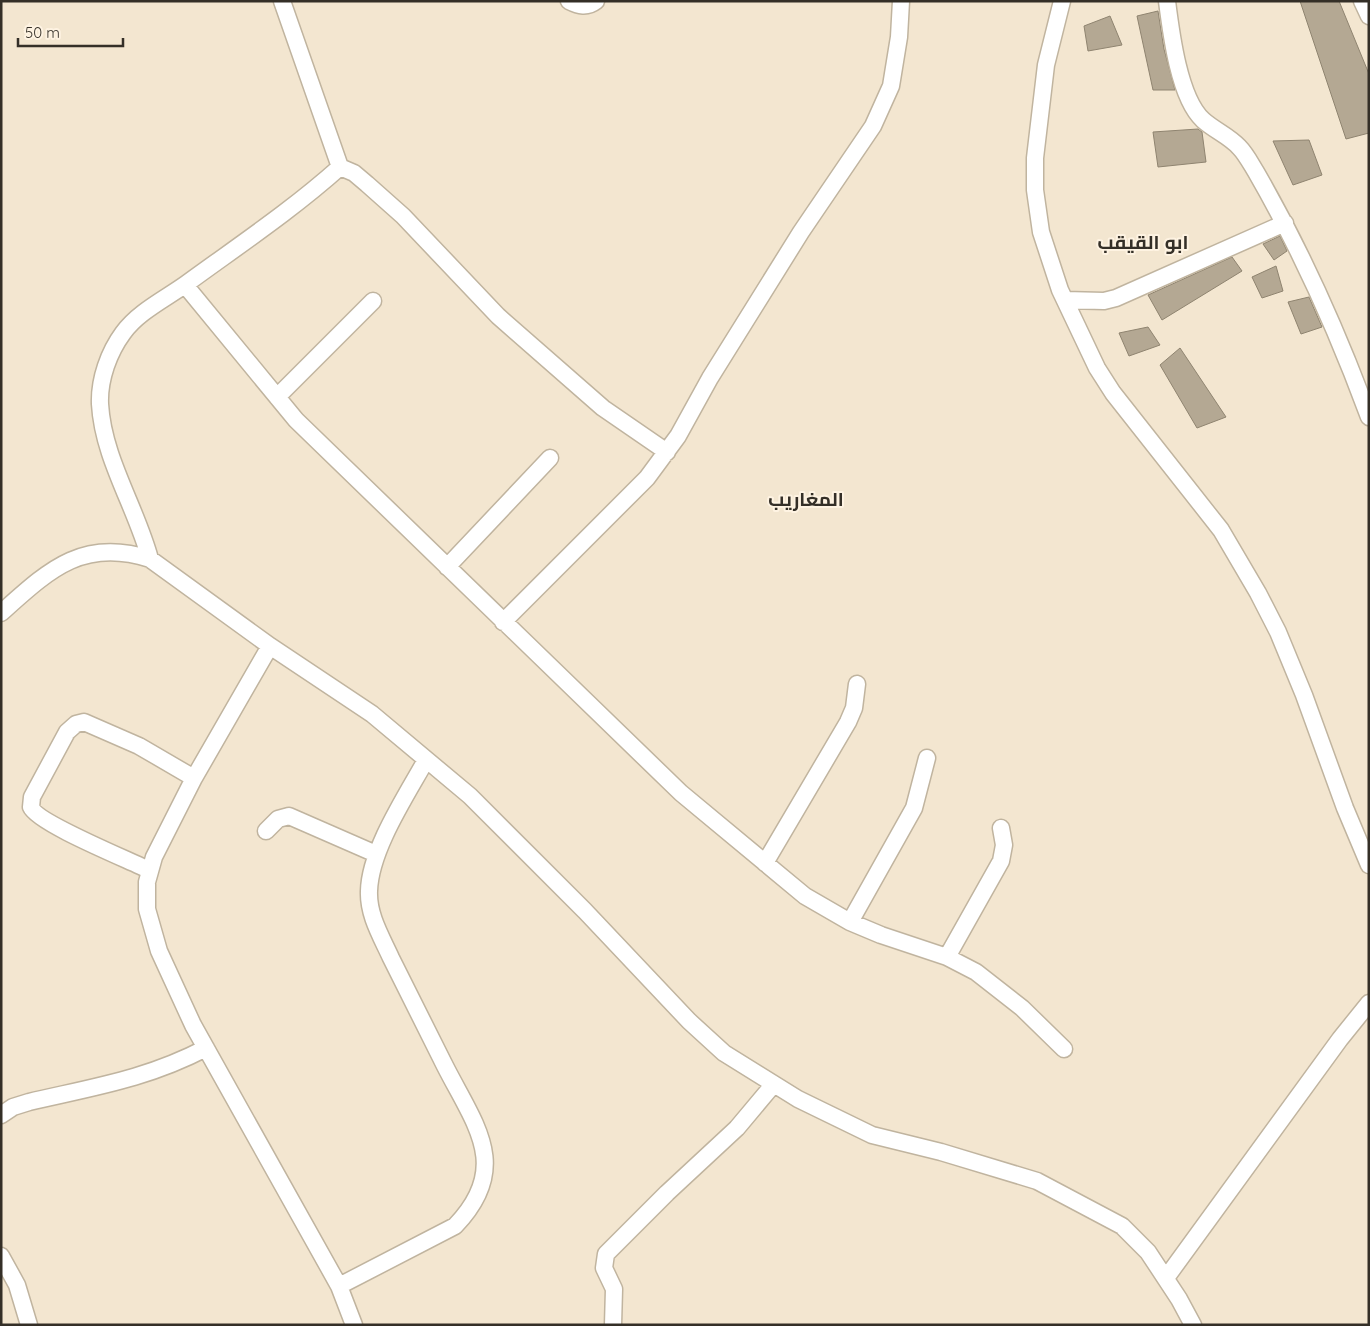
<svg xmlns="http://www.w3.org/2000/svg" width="1370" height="1326" font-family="Quicksand,Cairo,sans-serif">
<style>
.building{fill:#b4a893;stroke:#8f8470}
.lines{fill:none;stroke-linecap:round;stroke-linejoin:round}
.minor-casing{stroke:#c0b49f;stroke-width:19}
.minor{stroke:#fff;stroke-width:16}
.labels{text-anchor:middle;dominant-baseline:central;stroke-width:4;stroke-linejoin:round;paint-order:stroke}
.neighbourhood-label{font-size:19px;font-weight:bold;fill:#342f27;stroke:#fef3e2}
</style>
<rect width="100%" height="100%" fill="#f3e6d0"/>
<path class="building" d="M1300,1h39l30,73v59l-23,6z
M1158,11l6,38 11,41h-22l-16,-74z
M1110,16l12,29 -34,6 -4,-25z
M1198,129l4,3 4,30 -48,5 -5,-35z
M1309,140l13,35 -29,10 -20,-44z
M1280,236l7,15 -13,9 -11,-16z
M1232,257l10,14 -80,49 -14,-25z
M1276,266l7,25 -21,7 -10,-21z
M1309,297l13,30 -21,7 -13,-32z
M1148,327l12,18 -31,11 -10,-23z
M1180,348l46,69 -29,11 -37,-63z"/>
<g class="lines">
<g class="minor-casing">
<path id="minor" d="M569,1c10,5 18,7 27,0
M1062,1l-16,64 -11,93v32l6,42 19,58 37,78 16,25 108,137 37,63 20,39 26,63 41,113 24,57
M1167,1c4,32 12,97 36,119 11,10 26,16 36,27 7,7 12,17 17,25 45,78 82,161 113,245
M1362,1l7,15
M340,167l14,6 13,11 36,32 95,100 105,92 64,44
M185,285l111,135 385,373 124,103 45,26 31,13 66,22 29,15 46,36 42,41
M1065,300l39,1 12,-3 169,-75
M277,397l96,-96
M150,559c-14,-52 -47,-101 -50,-155 -1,-25 9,-52 23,-71 15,-21 42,-34 63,-49 52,-38 106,-74 154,-117l-58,-166
M447,567l103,-109
M1,613c47,-42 81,-76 149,-54l120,87 102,68 98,82 115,115 104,110 35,32 74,46 74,36 69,17 96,29 85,45 26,26 31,47 14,26
M503,622l144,-144 31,-42 32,-58 91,-146 72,-106 18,-40 8,-49 2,-36
M270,646l-76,132 -40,79 -7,25v27l12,42 34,74 146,261 15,39
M266,831l12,-12 11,-3 87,38
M765,863l83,-141 6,-14 3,-24
M149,870c-20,-10 -112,-47 -118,-63l1,-10 35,-65 9,-8 8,-2 55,24 55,32
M850,922l64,-114 13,-50
M947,957l54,-96 3,-16 -3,-17
M1,1115l12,-8 16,-5c64,-15 118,-23 177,-54
M1,1256l16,29 12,40
M1166,1278l174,-239 29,-36
M339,1286l116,-60c57,-59 20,-101 -10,-160 -18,-36 -36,-72 -54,-108 -10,-22 -23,-43 -22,-67 1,-41 37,-95 57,-131
M613,1325l1,-36 -10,-21 2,-14 61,-61 70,-65 36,-43"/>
</g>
<use href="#minor" class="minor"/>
</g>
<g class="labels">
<g class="neighbourhood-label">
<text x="1143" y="242">ابو القيقب</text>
<text x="806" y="499">المغاريب</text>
</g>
</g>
<rect width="1370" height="1326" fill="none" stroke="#342f27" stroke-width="5"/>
<path d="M18 38v8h105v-8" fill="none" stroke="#342f27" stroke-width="2.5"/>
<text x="25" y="38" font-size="15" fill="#342f27" stroke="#fef3e2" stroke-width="4" paint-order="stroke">50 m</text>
</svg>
